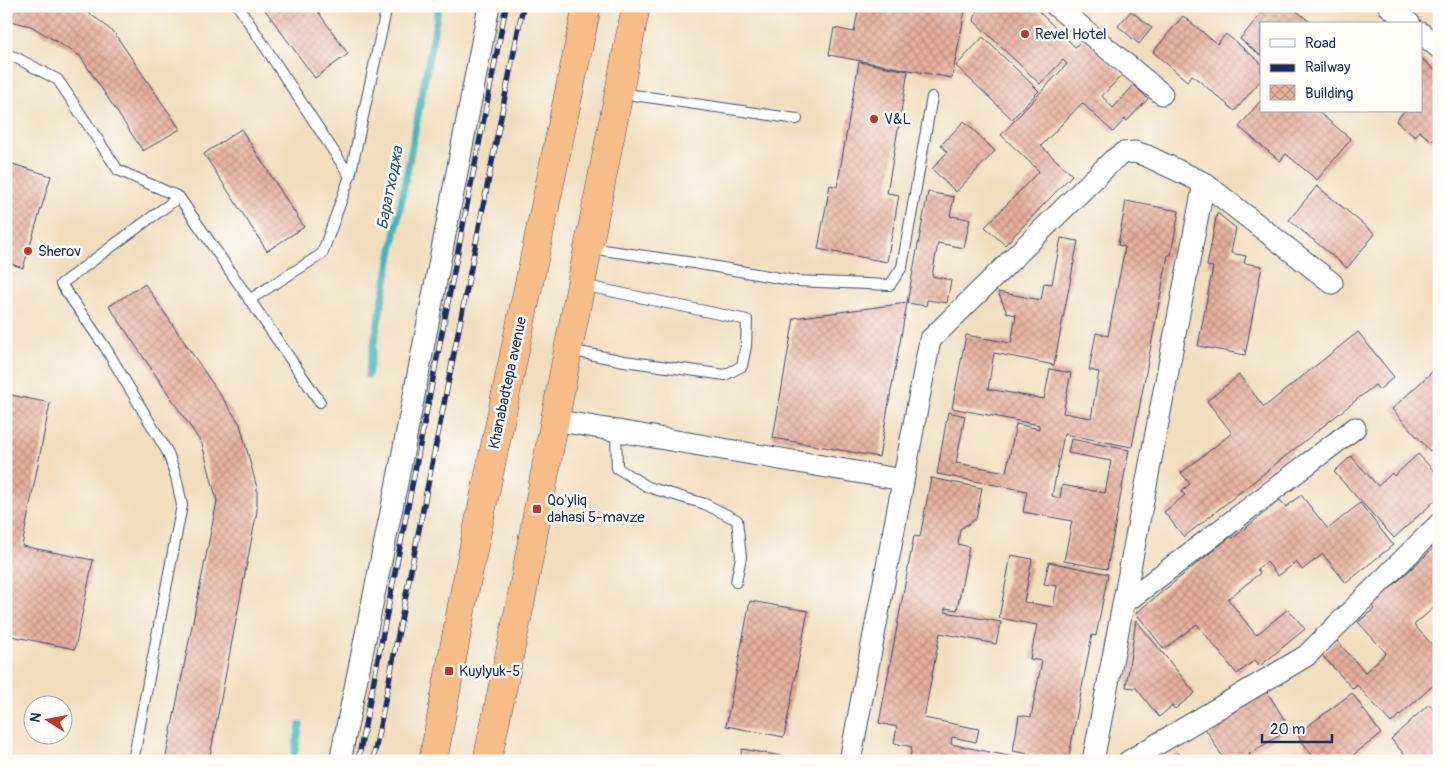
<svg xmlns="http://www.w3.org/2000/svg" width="1445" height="767" font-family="Pangolin,sans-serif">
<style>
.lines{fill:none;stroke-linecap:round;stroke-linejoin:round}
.stream{stroke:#43b3bc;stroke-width:7}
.building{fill:url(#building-cross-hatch)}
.lane-casing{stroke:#3b496d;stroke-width:12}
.street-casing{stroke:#3b496d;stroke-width:23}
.highway-casing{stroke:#3b496d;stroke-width:29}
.lane{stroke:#fff;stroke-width:10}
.street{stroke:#fff;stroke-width:21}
.highway{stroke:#f7bd88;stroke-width:28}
.rail-casing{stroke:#1b2f5e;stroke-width:5.5}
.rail{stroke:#fdfcf7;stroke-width:4;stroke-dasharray:11;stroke-linecap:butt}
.poi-dot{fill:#c8321e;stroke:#fdfcf7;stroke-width:2}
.labels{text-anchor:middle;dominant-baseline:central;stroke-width:5;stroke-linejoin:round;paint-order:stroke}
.poi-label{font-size:15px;fill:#1b2f5e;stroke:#fdfcf7;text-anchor:start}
.street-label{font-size:15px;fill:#1b2f5e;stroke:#fdfcf7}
.water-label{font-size:16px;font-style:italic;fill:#295d7f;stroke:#fdfcf7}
</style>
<defs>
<pattern id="building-cross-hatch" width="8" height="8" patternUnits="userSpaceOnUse" patternTransform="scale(1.25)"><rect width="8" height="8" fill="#e7b09d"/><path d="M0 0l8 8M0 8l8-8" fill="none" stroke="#ba9083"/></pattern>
</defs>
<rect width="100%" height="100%" fill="#fdfcf7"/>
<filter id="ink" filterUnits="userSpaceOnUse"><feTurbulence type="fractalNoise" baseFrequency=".02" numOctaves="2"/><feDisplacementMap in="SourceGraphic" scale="10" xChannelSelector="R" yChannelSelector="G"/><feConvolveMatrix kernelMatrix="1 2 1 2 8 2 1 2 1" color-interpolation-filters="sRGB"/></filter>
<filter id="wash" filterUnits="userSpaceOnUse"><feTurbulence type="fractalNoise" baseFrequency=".0096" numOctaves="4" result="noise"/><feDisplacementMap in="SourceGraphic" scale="20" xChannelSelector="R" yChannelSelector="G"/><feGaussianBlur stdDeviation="1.12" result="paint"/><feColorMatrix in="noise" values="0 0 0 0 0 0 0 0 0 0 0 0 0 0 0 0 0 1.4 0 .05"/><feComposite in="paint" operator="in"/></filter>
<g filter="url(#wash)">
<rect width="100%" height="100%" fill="#f1debf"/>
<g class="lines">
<path class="stream" d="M368,375l71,-369
M293,761l7,-36"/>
</g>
<g id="blocks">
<path class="building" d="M6,6h72l22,15 15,13 65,95 -37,22 -63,-95 -49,-30 -25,-6z
M262,6h52l34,48 -33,24z
M859,6h107l-14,72 -123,-23 5,-27 20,4z
M978,6h55l42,41 9,-9 38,37 -20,21 11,12 21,-23 14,14 -21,22 -2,-2 -12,13 -31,-29 -41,43 31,29 -67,70 -20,-18 54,-56 -38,-36 66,-71 -4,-4 -23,24 -66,-63z
M1267,6h24l21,18h-51v32l-21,-17z
M1131,11l21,17 -13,16 -21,-18z
M1183,16l34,28 9,-10 35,29v17l-26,31 -43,-36 -5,6 -34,-29z
M983,37l56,54 -27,28 -56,-53z
M1421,58l16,14 2,-3v67l-2,-1 -5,6 -13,-10 -4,6 -19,-16 8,-10h17z
M859,62l49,9 -21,122 12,2 -12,67 -69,-13 12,-64 7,2z
M1261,100v11h56l34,28 -34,41 -31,-26 -6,7 -41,-34z
M964,121l31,30 -39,41 -24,-23 15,-17 -6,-7z
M241,129l63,98 -37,24 -63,-97z
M6,162l45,14 -28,92 -17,-6z
M1317,186l58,48 -28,34 -58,-48z
M928,192l26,5 -4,19 20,3 -6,29 -26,-5 -6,33 19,4 -4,23 -20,-3 -1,6 -19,-3z
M1126,201l53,10 -8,44h-3l-36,192 -68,-13 -12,62 8,2 2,-13 43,8 6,-32 -43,-8 3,-14 58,11 -22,119 -43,-8 8,-40 -49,-9 4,-21 -90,-17 11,-62 17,4 -9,47 50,9 10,-48 23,5v-4l-87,-17 14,-73 45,8 5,-28 -9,-2 -9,-21 43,8 3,-17 8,1 9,-46 17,3 -24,124 -60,-12 -6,36 56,10 6,-30 21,4 -8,40 28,5 8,-46 -10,-2 7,-37 12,3 17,-89 -7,-2z
M1217,213l19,15 -5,25 15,3 -2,7 18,3 -17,89 -47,-9 15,-79 -6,-1z
M145,284l95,140 17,64v23l-48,250h-44l52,-260 -15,-57 -93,-138z
M907,303l-28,154 -106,-19 21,-120z
M1358,332l36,45 -15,13 -4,-5 -191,152 -20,-25 21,-17 -4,-4 9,-7 -9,-11 51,-40 -25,-32 32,-26 25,32z
M1434,370l5,5v68l-9,8 -38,-42z
M6,394l44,9 -28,143 71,14 -18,89 -69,-14z
M1418,454l21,22v21l-45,41 -60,-66 17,-16 27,30 14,-13 2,3z
M931,478l51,10 -6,31 -16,10 -2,15 11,3 -12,63 -12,-2v4l56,10 -5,22 -56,-11 -16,85 55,11 -3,13 -24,-5 -1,7 81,17h-123l3,-14 -18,-4 3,-16 -18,-4 35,-187 6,1z
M1301,495l27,34 32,-26 33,42 -47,38 -23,-29 -21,16 -6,-8 -18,14 -11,-14 -10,7 3,4 -32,26 28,36 32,-26 17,20 -45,37 -5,-6 -18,14 -40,-50 -33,25 -28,-36 95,-77 2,2 47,-38 6,7z
M1439,543v60l-25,22 25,27v30l-1,-1 -47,42 -34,-38 -4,4 -31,-34 15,-14 28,31 21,-19 -28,-31 16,-13 -3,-3z
M1011,555l21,4 -8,43 29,5 4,-21 -13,-2 5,-22 59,12 -12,62 -4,-1 -24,126 -55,-10 6,-36 12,2 11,-56 -12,-2 7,-34 -38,-7z
M750,601l58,10 -24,126 -58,-11z
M1136,620l59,73 -20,16 -3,-3 -13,11 -23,-29 -10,-1z
M1263,685l27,44 -41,25 4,7h-28l-23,-38z
M1352,693l29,41 -36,27h-29l-19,-27z
M1429,704l10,11v30l-4,3 4,4v9h-29l-19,-22z
M742,749l60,11 -1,1h-61z
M1178,753l5,8h-17z"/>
</g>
</g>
<g filter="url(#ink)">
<use href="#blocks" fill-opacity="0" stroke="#3b496d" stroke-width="1"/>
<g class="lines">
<g class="lane-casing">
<path id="lane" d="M238,6l112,170
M6,55l9,2 43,23 60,90 61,27 141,205
M620,93l177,26
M589,248l105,15 102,18 94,4 12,-18 30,-170
M249,300l73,-46 28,-78 37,-170
M569,350l55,11 101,14 17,-9 4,-20 1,-26 -165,-35
M616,431l1,37 31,19 57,17 32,16 4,37 -5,25
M133,761l49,-256 -6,-28 -8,-24 -63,-106 -44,-63 118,-87"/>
</g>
<g class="street-casing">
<path id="street" d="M1056,6l106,88
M1389,6l21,18
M1421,33l18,15
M554,420l349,60
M1123,604l232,-176
M340,761l59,-288 90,-467
M850,761l80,-421 183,-180 10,-7 12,-1 12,4 57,27 128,100
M1093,761l111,-578
M1129,761l177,-105 133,-132"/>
</g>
<g class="highway-casing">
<path id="highway" d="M433,761l32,-172 122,-583
M487,761l34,-161 47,-250 68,-344"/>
</g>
<use href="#lane" class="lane"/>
<use href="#street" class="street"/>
<use href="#highway" class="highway"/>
<g class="rail-casing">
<path id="rail" d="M358,761l148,-755
M373,761l150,-755"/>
</g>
<use href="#rail" class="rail"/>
</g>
</g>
<g class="poi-dot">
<circle cx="1025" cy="34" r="5"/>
<circle cx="874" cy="119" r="5"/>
<circle cx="28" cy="251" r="5"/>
<rect x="532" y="504" width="10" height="10" rx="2.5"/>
<rect x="444" y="666" width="10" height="10" rx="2.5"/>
</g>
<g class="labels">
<g class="poi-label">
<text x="1035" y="34">Revel Hotel</text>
<text x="884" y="119">V&amp;L</text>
<text x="38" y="251">Sherov</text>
<text x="547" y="500">Qo'yliq<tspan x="547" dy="17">dahasi 5-mavze</tspan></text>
<text x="459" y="671">Kuylyuk-5</text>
</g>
<g class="street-label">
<text transform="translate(508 383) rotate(-78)">Khanabadtepa avenue</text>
</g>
<g class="water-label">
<text transform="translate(390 188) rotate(-79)">Баратходжа</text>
</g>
</g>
<rect width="1445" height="767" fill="none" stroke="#fdfcf7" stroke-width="25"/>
<rect x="1260" y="22" width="162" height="90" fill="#fdfcf7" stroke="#a3aaba"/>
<rect x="1270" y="39" width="25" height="8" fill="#ffffff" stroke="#a3aaba"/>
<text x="1305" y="48" font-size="15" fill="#1b2f5e">Road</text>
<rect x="1270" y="64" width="25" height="8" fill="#1b2f5e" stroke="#a3aaba"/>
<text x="1305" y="72" font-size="15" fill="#1b2f5e">Railway</text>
<rect x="1270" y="85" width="25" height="15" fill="url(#building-cross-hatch)" stroke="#a3aaba"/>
<text x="1305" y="98" font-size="15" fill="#1b2f5e">Building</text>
<g transform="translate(48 720) rotate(281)"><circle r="24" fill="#fdfcf7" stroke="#a3aaba"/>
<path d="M0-4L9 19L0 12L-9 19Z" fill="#c8321e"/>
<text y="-8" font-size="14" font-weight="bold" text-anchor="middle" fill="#1b2f5e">N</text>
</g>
<path d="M1262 734v8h70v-8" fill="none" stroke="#1b2f5e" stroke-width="2.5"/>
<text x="1270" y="734" font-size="15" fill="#1b2f5e" stroke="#fdfcf7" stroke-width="4" paint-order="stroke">20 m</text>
</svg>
